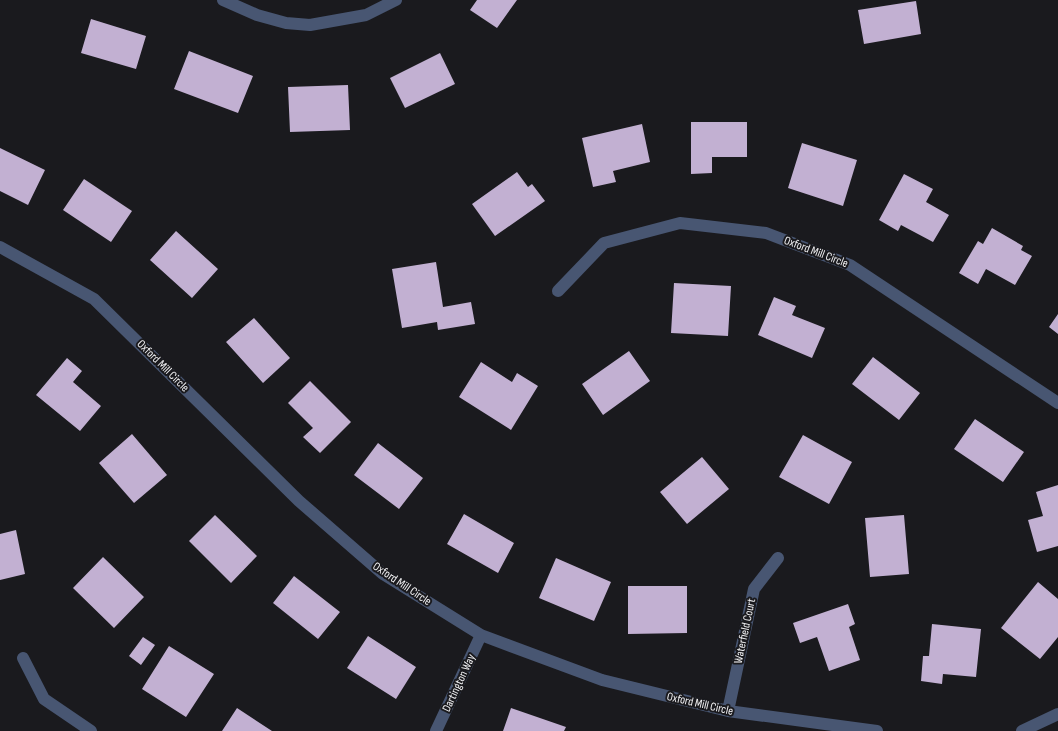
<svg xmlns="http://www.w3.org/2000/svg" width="1058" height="731" font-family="'Sofia Sans Condensed',sans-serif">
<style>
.building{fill:#c2b0d2}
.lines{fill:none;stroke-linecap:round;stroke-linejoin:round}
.street{stroke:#485672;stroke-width:12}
.labels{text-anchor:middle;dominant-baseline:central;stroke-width:4;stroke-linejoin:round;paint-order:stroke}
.street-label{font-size:12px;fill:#f2f2f4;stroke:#1a1a1e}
</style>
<rect width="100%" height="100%" fill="#1a1a1e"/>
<path class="building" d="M477,0h40l-20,28 -27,-18z
M916,1l5,33 -57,10 -6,-34z
M91,19l55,17 -10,33 -55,-16z
M189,51l64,25 -15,37 -64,-24z
M440,53l15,31 -50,24 -15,-30z
M348,85l2,45 -60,2 -2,-45z
M691,122h56v35h-35v16l-21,1z
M642,124l8,38 -37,9 3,11 -23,5 -11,-49z
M802,143l55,17 -14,46 -55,-18z
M0,148l45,22 -17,35 -28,-14z
M517,172l11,15 4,-3 13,17 -50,35 -23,-32z
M904,174l29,15 -7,13 23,13 -16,27 -32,-17 -3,6 -19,-11z
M84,179l48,32 -21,31 -48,-32z
M992,228l31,18 -2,4 11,6 -17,29 -29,-16 -8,15 -19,-11 19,-32 5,3z
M176,231l42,38 -26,29 -42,-38z
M436,262l7,45 28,-5 4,22 -37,6 -1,-8 -35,6 -10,-59z
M674,283l57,3 -3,50 -57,-3z
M774,297l22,9 -4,9 33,13 -13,30 -54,-23z
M1058,314v20l-9,-7z
M254,318l36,40 -27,25 -37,-41z
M629,351l21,30 -47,34 -21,-31z
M873,357l47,36 -21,27 -47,-36z
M67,358l15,13 -9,11 28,24 -21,25 -44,-36z
M481,362l31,20 5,-9 21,13 -27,44 -52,-33z
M310,381l41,41 -31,31 -17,-16 10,-9 -25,-25z
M975,419l49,33 -21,30 -49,-33z
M132,434l35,41 -33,28 -35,-40z
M803,435l49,27 -23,42 -50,-27z
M378,443l45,35 -24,31 -45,-34z
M702,457l27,32 -42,35 -27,-32z
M1058,485v61l-21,6 -9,-32 15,-4 -7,-24z
M464,514l50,29 -16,30 -51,-29z
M215,515l42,41 -26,27 -42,-42z
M904,515l5,59 -39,3 -5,-59z
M16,530l9,44 -25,6v-46z
M103,557l41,40 -30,31 -41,-40z
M556,558l55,24 -17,39 -55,-23z
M294,576l46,36 -22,27 -45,-36z
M1038,582l20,17v38l-18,22 -39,-31z
M628,586h59v47l-59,1z
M848,604l7,20 -6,3 11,33 -31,11 -12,-34 -17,6 -7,-20z
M932,624l49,5 -5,48 -33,-3 -1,10 -21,-3 2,-25h6z
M368,636l48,31 -20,32 -49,-31z
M143,637l12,8 -14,20 -12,-9z
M169,646l45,28 -28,43 -44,-28z
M237,708l35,23h-50z
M511,708l55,19 -2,4h-61z"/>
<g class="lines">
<path class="street" d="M223,0l34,15 29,8 24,2 56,-10 30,-15
M0,247l94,52 205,202 84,73 98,61 121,45 126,31 149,20
M558,291l46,-48 76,-20 86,10 84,32 208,138
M23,658l21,41 47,32
M728,711l26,-122 24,-31
M436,731l45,-96
M1022,731l36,-17"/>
</g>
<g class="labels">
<g class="street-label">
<text transform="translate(816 252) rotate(21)">Oxford Mill Circle</text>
<text transform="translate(163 366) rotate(45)">Oxford Mill Circle</text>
<text transform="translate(402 584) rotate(34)">Oxford Mill Circle</text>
<text transform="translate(745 631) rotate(-78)">Waterfield Court</text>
<text transform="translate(459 683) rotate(-65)">Dartington Way</text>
<text transform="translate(700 704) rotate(13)">Oxford Mill Circle</text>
</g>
</g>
</svg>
